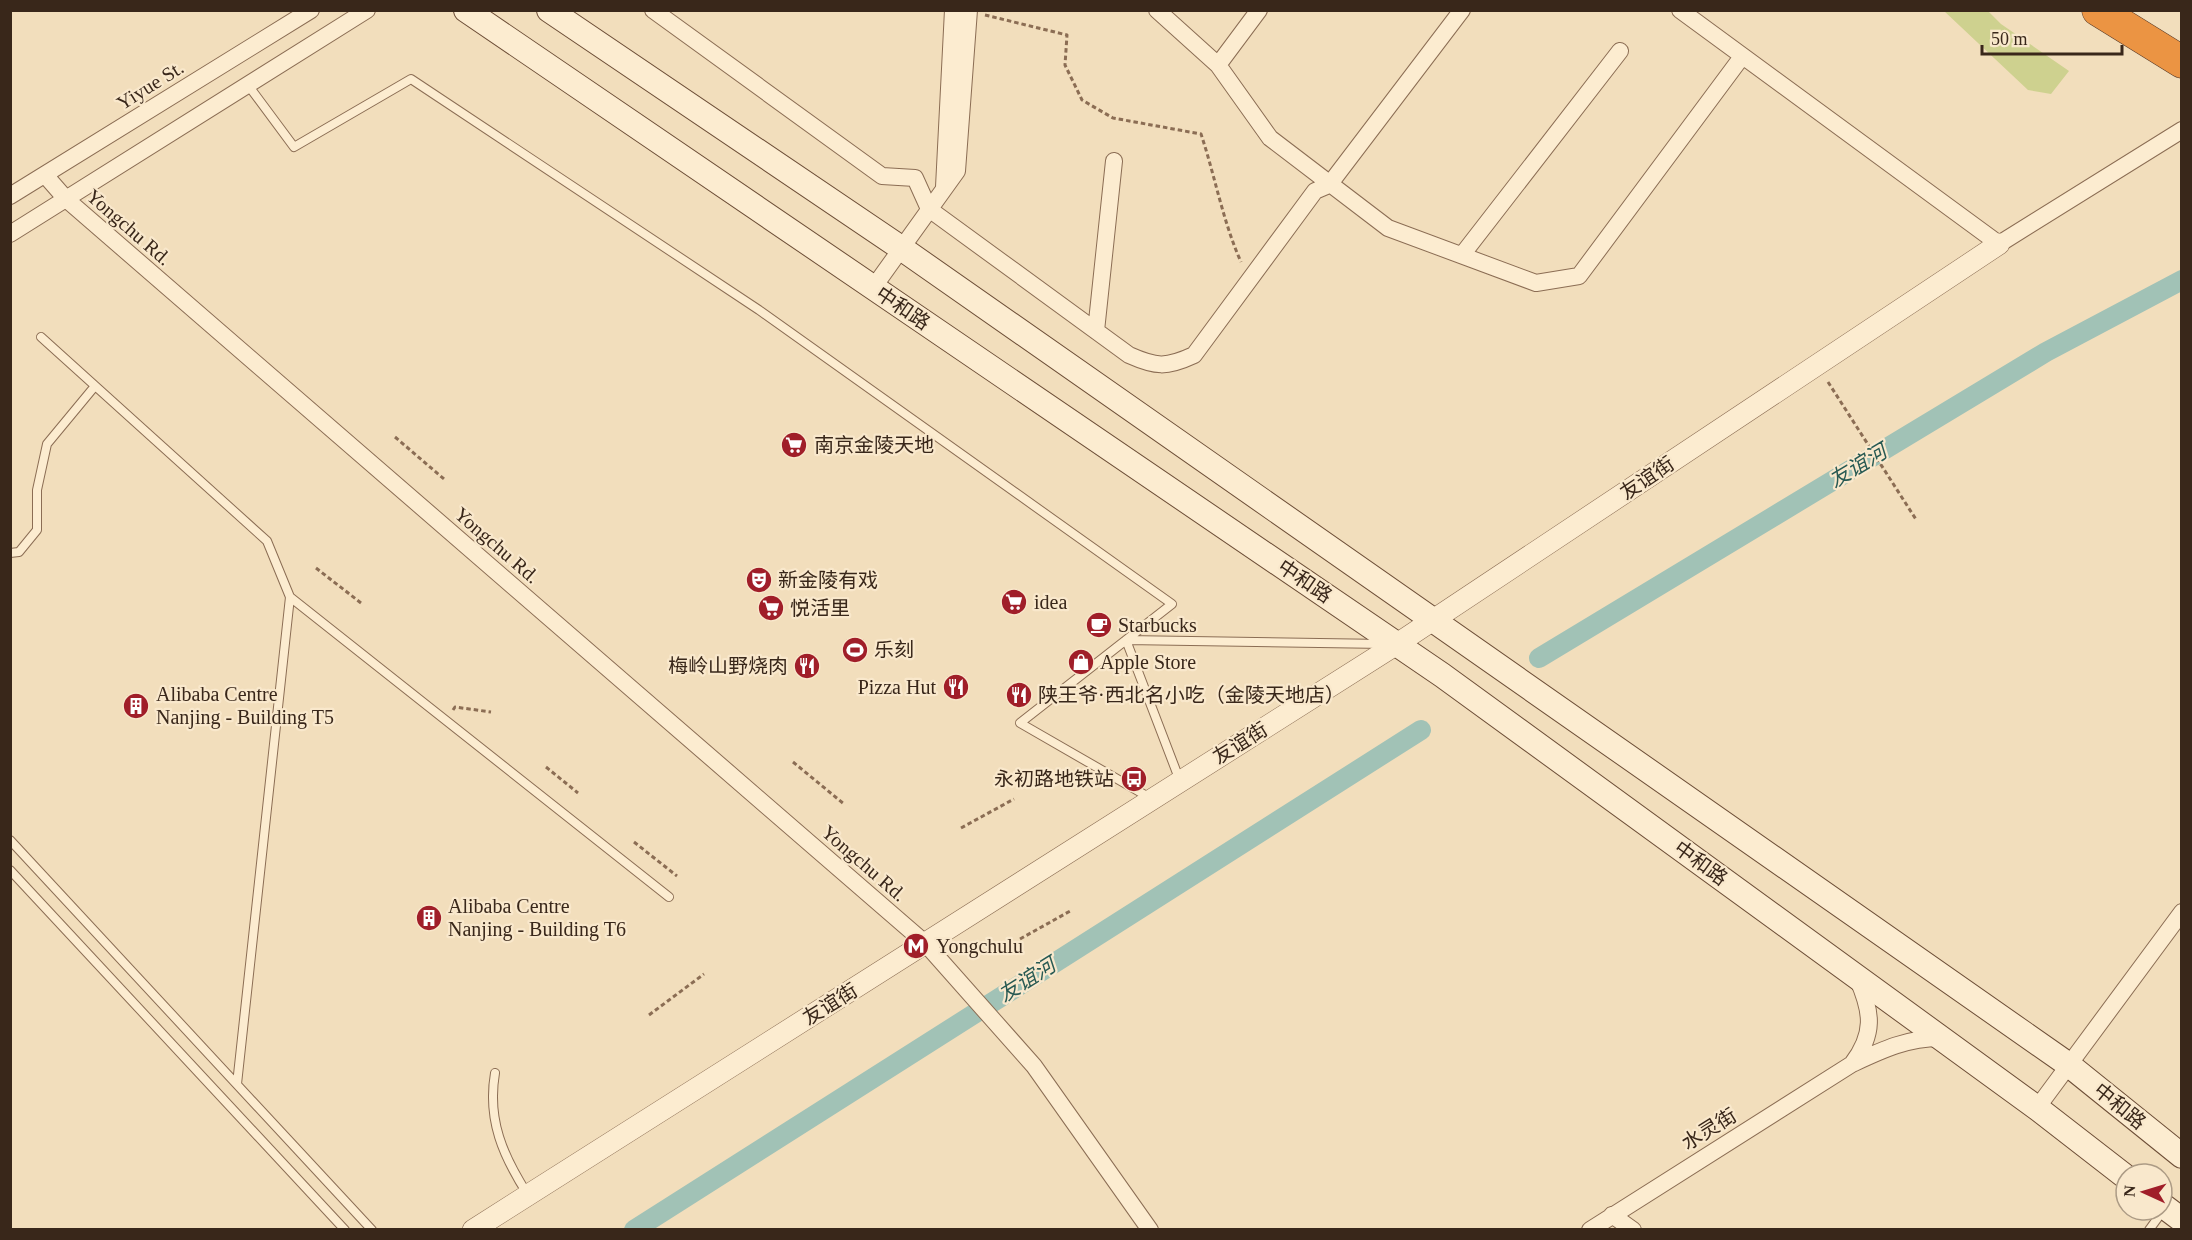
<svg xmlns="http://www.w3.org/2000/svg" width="2192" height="1240" font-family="'Times New Roman','Noto Sans SC',serif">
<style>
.green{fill:#ced18f}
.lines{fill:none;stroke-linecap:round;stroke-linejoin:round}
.canal{stroke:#a1c2b6;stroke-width:20}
.service-casing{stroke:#8b6d54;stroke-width:10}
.minor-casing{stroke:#8b6d54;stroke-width:18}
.tertiary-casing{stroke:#8b6d54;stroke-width:22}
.secondary-casing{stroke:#6d4e37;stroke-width:26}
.motorway-casing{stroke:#583b29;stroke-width:33}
.path{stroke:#8b6d54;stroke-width:3;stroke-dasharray:4.5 3;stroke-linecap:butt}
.service{stroke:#fcecd0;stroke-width:8}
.minor{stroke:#fcecd0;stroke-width:16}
.tertiary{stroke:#fcecd0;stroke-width:21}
.secondary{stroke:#fcecd0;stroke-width:24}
.motorway{stroke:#eb9443;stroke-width:32}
.labels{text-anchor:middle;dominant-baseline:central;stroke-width:4.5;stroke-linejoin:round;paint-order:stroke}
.street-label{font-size:20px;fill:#39271a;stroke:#f9e8cc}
.poi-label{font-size:20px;fill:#39271a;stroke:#f9e8cc;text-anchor:start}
.water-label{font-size:21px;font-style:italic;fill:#285a53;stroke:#f9e8cc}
</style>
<rect width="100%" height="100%" fill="#f2debc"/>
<path class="green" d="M1944,11h44l13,13 68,47 -18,23 -23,-4z"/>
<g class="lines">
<path class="canal" d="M1539,658l507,-306 136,-72
M634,1230l787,-500"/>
<g class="service-casing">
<path id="service" d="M248,85l46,62 117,-68 348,231 413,294 -152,119 132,76
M41,337l226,204 23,56 -53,487
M10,553l9,-1 18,-22v-40l10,-46 48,-58
M290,597l379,300
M1180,781l-54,-141 259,4
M10,840l362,390
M10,870l335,360
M495,1073c-8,47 8,83 33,122
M2149,1230l16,-22"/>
</g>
<g class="minor-casing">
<path id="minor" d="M653,10l229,166 33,2 14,31 200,146c27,12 37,13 65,0l121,-164 14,-6 133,-175
M1157,10l61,55 52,73 118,90 148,55 43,-7 162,-218
M1680,10l319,234 183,-114
M1218,65l41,-55
M45,175l21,24 859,744 109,123 116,164
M944,187l9,-177
M10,196l301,-186
M10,234l357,-224
M1462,255l158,-204
M873,288l84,-117 12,-161
M1096,331l18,-170
M1852,1064c23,-30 20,-52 6,-84
M2037,1108l145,-196
M1612,1215l21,15
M1590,1230l262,-166c30,-14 55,-26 88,-26"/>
</g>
<g class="tertiary-casing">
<path id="tertiary" d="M473,1230l924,-586 602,-400"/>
</g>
<g class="secondary-casing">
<path id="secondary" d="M466,10l976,665 595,433 89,69
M549,10l352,238 1168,817 113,91
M2162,1205l20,15"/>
</g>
<g class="motorway-casing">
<path id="motorway" d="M2098,10l84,52"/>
</g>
<path class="path" d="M985,15l82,20 -2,30 17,35 31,18 88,16c14,42 22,88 40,128
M1828,382l89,139
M395,437l49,42
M316,568l45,35
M453,710l2,-3 36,5
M793,762l51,42
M546,767l32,26
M961,828l53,-29
M634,842l43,34
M1020,939l52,-29
M649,1015l55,-41"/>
<use href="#service" class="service"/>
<use href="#minor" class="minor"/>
<use href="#tertiary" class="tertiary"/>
<use href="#secondary" class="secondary"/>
<use href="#motorway" class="motorway"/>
</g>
<defs>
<g id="supermarket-disc" transform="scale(1.35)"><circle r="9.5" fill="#a01e29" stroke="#f9e8cc"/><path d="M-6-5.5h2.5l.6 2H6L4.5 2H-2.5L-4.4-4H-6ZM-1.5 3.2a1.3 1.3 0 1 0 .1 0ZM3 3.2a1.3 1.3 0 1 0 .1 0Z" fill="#fff"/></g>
<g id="theatre-disc" transform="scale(1.35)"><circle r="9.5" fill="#a01e29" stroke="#f9e8cc"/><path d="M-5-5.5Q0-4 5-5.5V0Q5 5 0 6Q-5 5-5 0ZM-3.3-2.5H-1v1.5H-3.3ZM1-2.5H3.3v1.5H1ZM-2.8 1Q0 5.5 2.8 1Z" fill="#fff"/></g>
<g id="cafe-disc" transform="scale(1.35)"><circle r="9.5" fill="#a01e29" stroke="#f9e8cc"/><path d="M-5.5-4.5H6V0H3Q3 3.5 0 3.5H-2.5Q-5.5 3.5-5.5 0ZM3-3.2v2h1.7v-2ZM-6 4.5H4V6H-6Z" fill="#fff"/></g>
<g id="stadium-disc" transform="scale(1.35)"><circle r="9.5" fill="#a01e29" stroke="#f9e8cc"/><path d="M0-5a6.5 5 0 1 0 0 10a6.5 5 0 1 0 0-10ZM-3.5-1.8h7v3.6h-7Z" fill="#fff"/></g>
<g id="shop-disc" transform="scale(1.35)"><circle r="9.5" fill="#a01e29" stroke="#f9e8cc"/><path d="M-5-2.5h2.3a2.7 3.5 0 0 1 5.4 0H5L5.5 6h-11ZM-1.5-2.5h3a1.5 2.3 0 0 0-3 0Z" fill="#fff"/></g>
<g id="restaurant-disc" transform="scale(1.35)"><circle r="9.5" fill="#a01e29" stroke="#f9e8cc"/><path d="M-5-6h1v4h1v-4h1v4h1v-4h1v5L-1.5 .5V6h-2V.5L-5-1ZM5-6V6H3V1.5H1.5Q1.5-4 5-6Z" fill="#fff"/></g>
<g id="building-disc" transform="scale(1.35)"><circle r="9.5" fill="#a01e29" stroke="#f9e8cc"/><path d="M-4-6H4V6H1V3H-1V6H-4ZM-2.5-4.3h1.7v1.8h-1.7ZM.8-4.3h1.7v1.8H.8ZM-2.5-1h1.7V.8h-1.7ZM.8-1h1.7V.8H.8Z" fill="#fff"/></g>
<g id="bus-disc" transform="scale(1.35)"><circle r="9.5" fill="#a01e29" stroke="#f9e8cc"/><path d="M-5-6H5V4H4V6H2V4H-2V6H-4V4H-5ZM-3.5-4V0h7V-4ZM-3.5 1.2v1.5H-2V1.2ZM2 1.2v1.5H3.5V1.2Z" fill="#fff"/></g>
<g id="metro-disc" transform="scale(1.35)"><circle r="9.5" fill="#a01e29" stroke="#f9e8cc"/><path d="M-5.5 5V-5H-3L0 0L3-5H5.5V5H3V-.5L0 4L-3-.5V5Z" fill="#fff"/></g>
</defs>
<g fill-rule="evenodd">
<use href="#supermarket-disc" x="794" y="445"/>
<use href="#theatre-disc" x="759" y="580"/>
<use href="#supermarket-disc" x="1014" y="602"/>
<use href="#supermarket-disc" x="771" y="608"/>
<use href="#cafe-disc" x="1099" y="625"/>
<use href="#stadium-disc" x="855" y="650"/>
<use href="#shop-disc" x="1081" y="662"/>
<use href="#restaurant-disc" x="807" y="666"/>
<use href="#restaurant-disc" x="956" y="687"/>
<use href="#restaurant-disc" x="1019" y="695"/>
<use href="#building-disc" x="136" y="706"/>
<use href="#bus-disc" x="1134" y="779"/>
<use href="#building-disc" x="429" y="918"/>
<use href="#metro-disc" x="916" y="946"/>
</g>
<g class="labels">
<g class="street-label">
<text transform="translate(150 85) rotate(-32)">Yiyue St.</text>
<text transform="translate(129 227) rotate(41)">Yongchu Rd.</text>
<text transform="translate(903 308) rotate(34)">中和路</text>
<text transform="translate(1647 478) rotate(-34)">友谊街</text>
<text transform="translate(497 545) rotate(41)">Yongchu Rd.</text>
<text transform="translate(1305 581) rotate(34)">中和路</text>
<text transform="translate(1240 743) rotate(-32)">友谊街</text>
<text transform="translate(864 863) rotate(41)">Yongchu Rd.</text>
<text transform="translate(1701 863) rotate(36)">中和路</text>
<text transform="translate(830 1004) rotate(-32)">友谊街</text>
<text transform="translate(2120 1106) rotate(39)">中和路</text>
<text transform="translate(1709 1129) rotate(-32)">水灵街</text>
</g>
<g class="poi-label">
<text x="814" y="445">南京金陵天地</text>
<text x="778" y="580">新金陵有戏</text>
<text x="1034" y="602">idea</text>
<text x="790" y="608">悦活里</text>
<text x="1118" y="625">Starbucks</text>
<text x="874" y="650">乐刻</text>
<text x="1100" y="662">Apple Store</text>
<text x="788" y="666" text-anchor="end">梅岭山野烧肉</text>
<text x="936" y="687" text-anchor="end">Pizza Hut</text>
<text x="156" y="694">Alibaba Centre<tspan x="156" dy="23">Nanjing - Building T5</tspan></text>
<text x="1038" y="695">陕王爷·西北名小吃（金陵天地店）</text>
<text x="1114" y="779" text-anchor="end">永初路地铁站</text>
<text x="448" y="906">Alibaba Centre<tspan x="448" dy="23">Nanjing - Building T6</tspan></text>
<text x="936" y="946">Yongchulu</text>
</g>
<g class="water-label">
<text transform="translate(1858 466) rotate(-31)">友谊河</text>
<text transform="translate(1027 980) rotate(-32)">友谊河</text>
</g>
</g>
<rect width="2192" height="1240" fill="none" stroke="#39271a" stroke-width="24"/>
<g transform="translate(2144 1192) rotate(274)"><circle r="28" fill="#f9e8cc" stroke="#ac9b85" stroke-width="1.5"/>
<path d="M0-4.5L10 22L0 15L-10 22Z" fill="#a01e29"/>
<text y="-9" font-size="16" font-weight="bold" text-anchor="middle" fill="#39271a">N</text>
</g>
<path d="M1982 45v9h140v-9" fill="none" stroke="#39271a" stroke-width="3"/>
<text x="1991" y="45" font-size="18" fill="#39271a" stroke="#f9e8cc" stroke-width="4.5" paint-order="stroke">50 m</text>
</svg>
